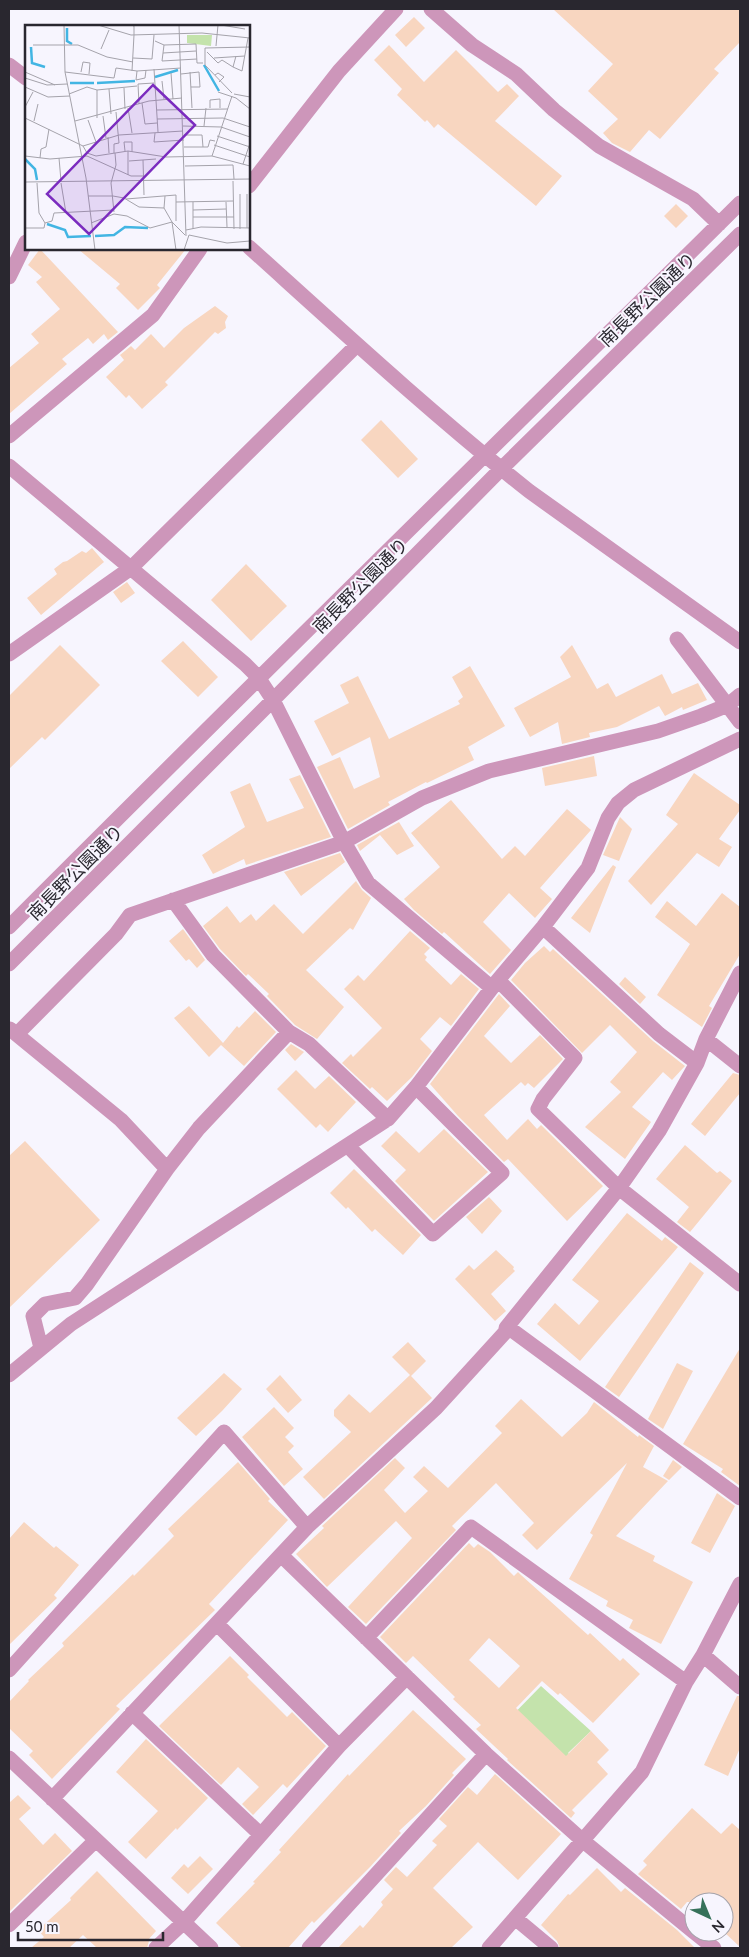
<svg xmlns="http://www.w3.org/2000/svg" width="749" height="1957" font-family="Lato,'Noto Sans JP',sans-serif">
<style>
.green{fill:#c4e3ac}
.building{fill:#f8d6c0;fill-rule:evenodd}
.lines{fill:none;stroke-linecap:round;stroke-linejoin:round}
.minor{stroke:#cd96ba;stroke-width:15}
.labels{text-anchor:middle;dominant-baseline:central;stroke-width:4;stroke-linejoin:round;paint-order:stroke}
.street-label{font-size:18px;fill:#29272f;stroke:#f7f5fe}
.inset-river{fill:none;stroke:#42b5e3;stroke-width:2.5}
.inset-road{fill:none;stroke:#a5a3ab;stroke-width:1}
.view{fill:#7b2cbf;fill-opacity:0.15;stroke:#7b2cbf;stroke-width:2.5}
.inset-edge{fill:none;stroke:#29272f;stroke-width:2.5}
</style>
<rect width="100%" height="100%" fill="#f7f5fe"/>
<path class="green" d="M541,1686l50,45 -23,22 6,6 -14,14 -60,-45z"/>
<path class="building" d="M553,9h187v33l-26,27 5,4 -59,66 -11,-9 -19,22 -18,-9 -9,-10 15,-14 -30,-28 25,-27z
M414,17l11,11 -19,19 -11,-12z
M389,45l35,37 32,-32 42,42 9,-8 12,12 -24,25 67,55 -26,30 -98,-82 -4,4 -7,-8 -2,2 -28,-27 5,-6 -28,-29z
M676,204l12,12 -12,12 -12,-12z
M40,249l78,83 -10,8 -4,-6 -11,10 -5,-6 -26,21 5,5 -58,50v-46l30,-25 -8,-9 29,-25 -24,-27 6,-5 -14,-12z
M78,249h108l-29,36 3,3 -22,22 -22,-22 4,-4z
M215,306l13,10 -3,6 1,6 -8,6 -3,-2 -50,50 3,3 -26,24 -13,-14 -3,3 -20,-21 18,-17 -4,-5 11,-9 4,4 16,-16 13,14 20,-20z
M381,420l37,39 -20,19 -37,-38z
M92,548l12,14 -63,53 -14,-17 30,-24 -3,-5 9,-7 4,-1 15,-10 4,2z
M246,564l41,42 -36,35 -40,-41z
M127,582l8,11 -14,10 -8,-11z
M183,641l35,36 -20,20 -37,-36z
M60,645l40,40 -55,55 -3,-3 -33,32v-73z
M572,645l25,44 11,-6 8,14 46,-23 10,20 26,-11 9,17 -24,10 -1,-3 -17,9 -6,-10 -42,21 -28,6 1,4 -28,7 -4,-22 -28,15 -16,-29 57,-31 -11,-20z
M470,666l35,60 -37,21 6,13 -47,23 -1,-1 -38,20 2,3 -42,24 -31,-62 23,-10 14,32 26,-12 -10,-40 -38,19 -18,-35 35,-18 -9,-18 18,-9 31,63 71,-35 -2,-3 5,-4 -11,-20z
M594,756l3,20 -52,10 -3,-18z
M694,773l46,32v5l-21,29 13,8 -13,20 -22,-14 -46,52 -23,-24 50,-57 -12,-9z
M300,775l31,62 -85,28 -2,-6 -31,15 -11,-19 43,-28 -15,-35 20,-9 17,39 37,-14 -15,-29z
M451,800l51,59 13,-13 10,10 42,-47 24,21 -51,58 12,11 -17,19 -26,-25 -26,29 28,28 -21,24 -46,-42 -2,2 -28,-24 -10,-11 36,-32 -29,-34z
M620,817l12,12 -13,32 -16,-6z
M399,822l15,24 -17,9 -17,-20 -20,16 -3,-6z
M340,853l5,9 -44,34 -17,-24z
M613,865l3,2 -26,66 -19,-15z
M356,881l6,9 9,8 -18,32 -3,-2 -44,42 38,37 -27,32 -22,-14 -28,-29 2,-2 -21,-20 -2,2 -26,-27 -17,-23 24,-20 13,17 11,-9 5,7 18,-17 29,30z
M722,893l18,14v47l-31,52 3,2 -10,19 -45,-32 33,-51 -35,-27 12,-16 29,25z
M183,929l22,31 -8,8 -8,-9 -3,2 -17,-20z
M410,931l20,17 -6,6 3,3 -2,3 26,25 10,-11 18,15 -28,37 -11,-9 -20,22 12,12 -20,26 -25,24 -15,-14 -2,2 -28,-26 9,-9 2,3 29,-29 -38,-39 14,-14 6,6z
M544,946l6,6 3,-3 100,92 32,25 -13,14 -9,-8 -31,35 19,15 -26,37 -40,-32 36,-35 -11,-10 27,-30 -27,-27 -28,28 -71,-73 14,-17z
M625,977l21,20 -6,7 -21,-20z
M499,994l11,12 -26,30 27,27 29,-28 23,24 -29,29 -6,-5 -3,3 -4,-4 -37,33 23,25 21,-21 9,10 4,-4 62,61 -36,35 -59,-62 -4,3 -46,-46 -28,-32z
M189,1006l34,37 14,-17 2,2 16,-17 21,21 -32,34 -23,-21 -12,12 -35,-39z
M291,1044l13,8 -9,9 -10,-11z
M296,1070l19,19 14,-13 27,26 -28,30 -8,-8 -4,4 -39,-39z
M733,1073l7,2v18l-35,43 -14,-12z
M444,1129l44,43 -54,49 -39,-40 11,-11 -25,-24 15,-15 23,22z
M25,1141l75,79 -91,88v-152z
M685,1145l32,28 3,-2 12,10 -42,51 -13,-10 12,-15 -33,-28z
M354,1169l67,66 -18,20 -28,-26 -3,3 -24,-25 -2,2 -16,-16z
M489,1197l13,14 -20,23 -16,-17z
M627,1213l35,28 3,-4 13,10 -98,114 -43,-37 18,-21 24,22 20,-24 -27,-21z
M496,1250l18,17 -1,2 2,2 -24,23 15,17 -11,10 -40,-42 14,-14 5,5z
M690,1262l14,11 -85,124 -14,-10z
M408,1342l18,19 -15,15 21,22 -108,101 -21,-22 48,-45 -17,-16v-6l15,-16 21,19 40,-38 -18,-18z
M740,1348v138l-19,-14 2,-3 -40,-25z
M677,1363l16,8 -30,58 -15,-10z
M224,1373l18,16 -20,22 -26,25 -19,-18z
M280,1375l22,25 -14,13 -22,-24z
M521,1399l41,38 25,-24 7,-11 44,35 1,-2 15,11 -11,21 25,14 -52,55 39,20 -2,5 40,21 -32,62 -32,-16 4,-8 -27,-14 2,-5 -39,-22 24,-44 -3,-2 37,-70 -90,87 -15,-15 12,-12 -38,-40 -44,43 4,4 -90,94 -18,-17 64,-69 -16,-17 -69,66 -31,-33 28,-26 -2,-2 73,-68 10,10 -21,22 21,23 23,-22 -15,-14 11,-11 24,22 54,-55 -7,-7z
M274,1407l20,21 -9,9 9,9 -6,6 15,17 -19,17 -42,-49z
M673,1460l9,7 -13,13 -6,-4z
M238,1462l32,37 -2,2 20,19 -79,84 6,6 -99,96 4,3 -68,70 -23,-24 4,-4 -24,-23v-26l20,-21 -1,-1 36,-34 -2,-3 71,-69 1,2 40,-40 -6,-7z
M717,1493l18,13 -25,47 -19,-10z
M24,1522l30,26 2,-2 23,19 -25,30 3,3 -48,47v-106z
M469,1543l5,5 4,-4 12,8 24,24 4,-4 3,3 67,60 2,-2 30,28 3,-3 17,16 -47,49 -33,-30 -2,2 -16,-14 -26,27 50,48 25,-25 18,19 -12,12 11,12 -36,36 3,3 -4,5 -64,-58 1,-1 -32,-30 5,-4 -28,-26 2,-2 -42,-41 -7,7 -26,-26zM489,1638l31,28 -21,22 -30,-28z
M230,1656l19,19 -2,2 40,40 5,-5 34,34 -39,42 -4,-4 -30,31 -11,-11 17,-17 -21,-20 -17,18 -62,-59z
M737,1696h3v52l-12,28 -24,-11z
M413,1710l53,49 -14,14 2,2 -28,31 -27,25 2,2 -31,34 -56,56 -2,-2 -24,27h-46l-26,-25 39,-40 -2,-1 28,-30 -2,-2 69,-76 1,2z
M146,1739l62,59 -31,32 -1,-2 -30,31 -18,-17 30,-31 -42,-39z
M495,1774l66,60 -43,46 -40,-38 -45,46 40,39 -22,21h-113l22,-23 3,3 20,-23 -2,-3 12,-13 -9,-9 12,-13 11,10 30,-32 -5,-4 15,-15 -8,-7 29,-32 9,8z
M18,1795l13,13 -12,11 24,26 12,-12 17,18 -63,61v-109z
M692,1808l29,26 11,-11 8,7v117l-16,-15v-30h-37l-6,7 -43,-35 9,-9 -4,-4z
M200,1856l13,13 -25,25 -17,-16 13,-14 4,4z
M597,1868l24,24 4,-4 52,42 18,18h-135l-3,-7 -16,-16 27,-31 2,1z
M97,1871l59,60 -8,9 1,1 -2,7h-50l-14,-13 -14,13h-38l13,-11 -6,-7 33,-30 -1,-2z"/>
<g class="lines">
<path class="minor" d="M431,9l41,36 44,29 38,36 45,36 94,53 26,25
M9,65l17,13
M249,186l90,-115 57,-62
M249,247c92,83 183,167 280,244l211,151
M9,277l17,-35
M9,436l144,-121 47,-66
M9,466l236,198 13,13 15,23 71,142 24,41 124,105
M677,639l63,83
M9,654l122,-86 226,-223
M173,900l40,55 76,77 20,12 79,75
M9,927c242,-243 487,-482 731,-724
M543,927l116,107 38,29
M9,964l264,-264 228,-231 239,-235
M740,973l-34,66 -9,24 -38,68 -40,57 -113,140h3l231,170
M498,980l77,78 -32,41 -5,10 81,79 121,96
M10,1029l111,91 46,49
M17,1034l99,-100 14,-19 214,-73 78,-44 67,-27 169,-40 43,-15 27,-11 12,-10
M706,1039l34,27
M348,1146l85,88 69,-61 -86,-86
M41,1348l-8,-32 12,-12 30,-6 12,-14 80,-115 32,-41 90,-96
M9,1375l62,-51 317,-205 28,-32 82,-107 45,-53 45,-59 20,-50 10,-15 16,-13 106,-51
M281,1555l205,199 96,86 112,92
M217,1624l122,122
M366,1638l105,-111 215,155
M703,1655l37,32
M9,1670l215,-238 83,95
M132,1713l128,121
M9,1758l202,190
M52,1799l255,-272 129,-119 73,-80
M515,1918l36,30
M9,1925l87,-85
M694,1932l20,16
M156,1948l28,-26 155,-176 68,-69
M309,1948l177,-194
M489,1948l153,-176 44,-90 17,-27 37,-71"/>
</g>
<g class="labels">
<g class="street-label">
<text transform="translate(647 299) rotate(-44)">南長野公園通り</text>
<text transform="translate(360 585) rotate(-45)">南長野公園通り</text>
<text transform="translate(75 872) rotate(-45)">南長野公園通り</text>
</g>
</g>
<g transform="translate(25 25)">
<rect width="225" height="225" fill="#f7f5fe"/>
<path d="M162,10h25l-1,11 -24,-3z" fill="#c4e3ac"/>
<path class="inset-river" d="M42,3v13l5,3M6,22l1,16 13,4M179,40l15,26M130,52l23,-7M45,58h24M72,58l38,-2M0,134l10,10 2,11M22,199l18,6 3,7 23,-1M70,211l19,-1 11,-8 23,1"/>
<path class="inset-road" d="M39,0l1,47 21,106 9,72M73,0l33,10 71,-2 48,5M106,0l3,1v9l-2,36M154,0l7,211M196,0l24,4M130,16l9,4 32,-1 1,19h6M8,20h45l29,12 26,5M139,20l-2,16 35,-2M191,21l2,-21M76,24l8,-19M182,27l11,11 4,-3 11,7M138,28l33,-2M211,31l-3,11 9,4 6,-33M108,33l19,1 2,-24M189,33l31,-2M129,44l4,63M112,46l-1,9 9,-2 1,-8M0,47l30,13M40,47l49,6 2,-10 21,3 44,-3M56,47l2,-10 7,1 -1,11M165,47l2,36M146,48l2,26M156,49l18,-2 1,15h-9M190,50l3,-2 6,4 -5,5M0,53l22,7 20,-1M137,56l2,18M0,62l23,10 22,-1M99,63l1,21M84,64l2,25M193,67l18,6 14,11M207,68l-27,-28v-17l45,-1M44,69l18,-7 10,3M209,69l16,3M117,78l3,21 12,-1M114,79l-1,-20 16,-1M0,82l8,-15M103,83l4,25M185,83v-8l10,-1v9M132,85l71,-1M78,91l3,22M0,93l58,28 36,-11 64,-4M72,93v-28l40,-4M132,94l66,-1 27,9M63,95l8,22M9,96l4,-17M50,96l74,-20 33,-3M158,101l38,1 29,10M179,101l2,-18M130,108l-1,9 30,-2M159,110h18l1,12M192,111l33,11M83,112l1,16M189,120l36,12M58,121l4,7 9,3 32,-5 38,6 46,-1 38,10M159,122h24l2,-7 5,1M100,126l-1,-9h8v10M103,126v24M89,128v-9l5,-1 -3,-31M0,131l25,3 37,-3 44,20h13M187,131l20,-60M15,133l1,-9 5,-2 3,-18M34,133l2,23M118,135l1,35M104,136l27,-2M218,139l7,-21M160,141l48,-1 1,14M208,156l1,48M0,157l225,-3M12,158l2,30 6,10M36,158l5,30M215,169v35M222,169v34M63,171h25l11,2 15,9 25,1M140,171l-1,12 8,14 4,28M101,174l50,-4v7l57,-1M151,177v19M201,177l1,25M168,185l33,-1M89,187l-3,-29 5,-18 -1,-12M168,192h41M147,197l13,13M66,198l23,-9 13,2 23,12 22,-6M0,203h19l1,-5 7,-2 2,-8 60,-3M168,204v-27M161,205l15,-3 49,1M159,225l5,-15 38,8 23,-2"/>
<path class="view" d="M128,60l42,40 -106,109 -42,-40z"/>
<rect width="225" height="225" class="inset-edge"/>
</g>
<rect width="749" height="1957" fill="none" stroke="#29272f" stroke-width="20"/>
<g transform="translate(709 1917) rotate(136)"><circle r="24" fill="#f7f5fe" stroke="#a5a3ab"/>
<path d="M0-4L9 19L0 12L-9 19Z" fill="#36715a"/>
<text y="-8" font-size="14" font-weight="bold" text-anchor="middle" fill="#29272f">N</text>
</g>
<path d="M18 1932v8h145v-8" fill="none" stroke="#29272f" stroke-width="2.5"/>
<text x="25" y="1932" font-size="15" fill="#29272f" stroke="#f7f5fe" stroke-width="4" paint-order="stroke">50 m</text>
</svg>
